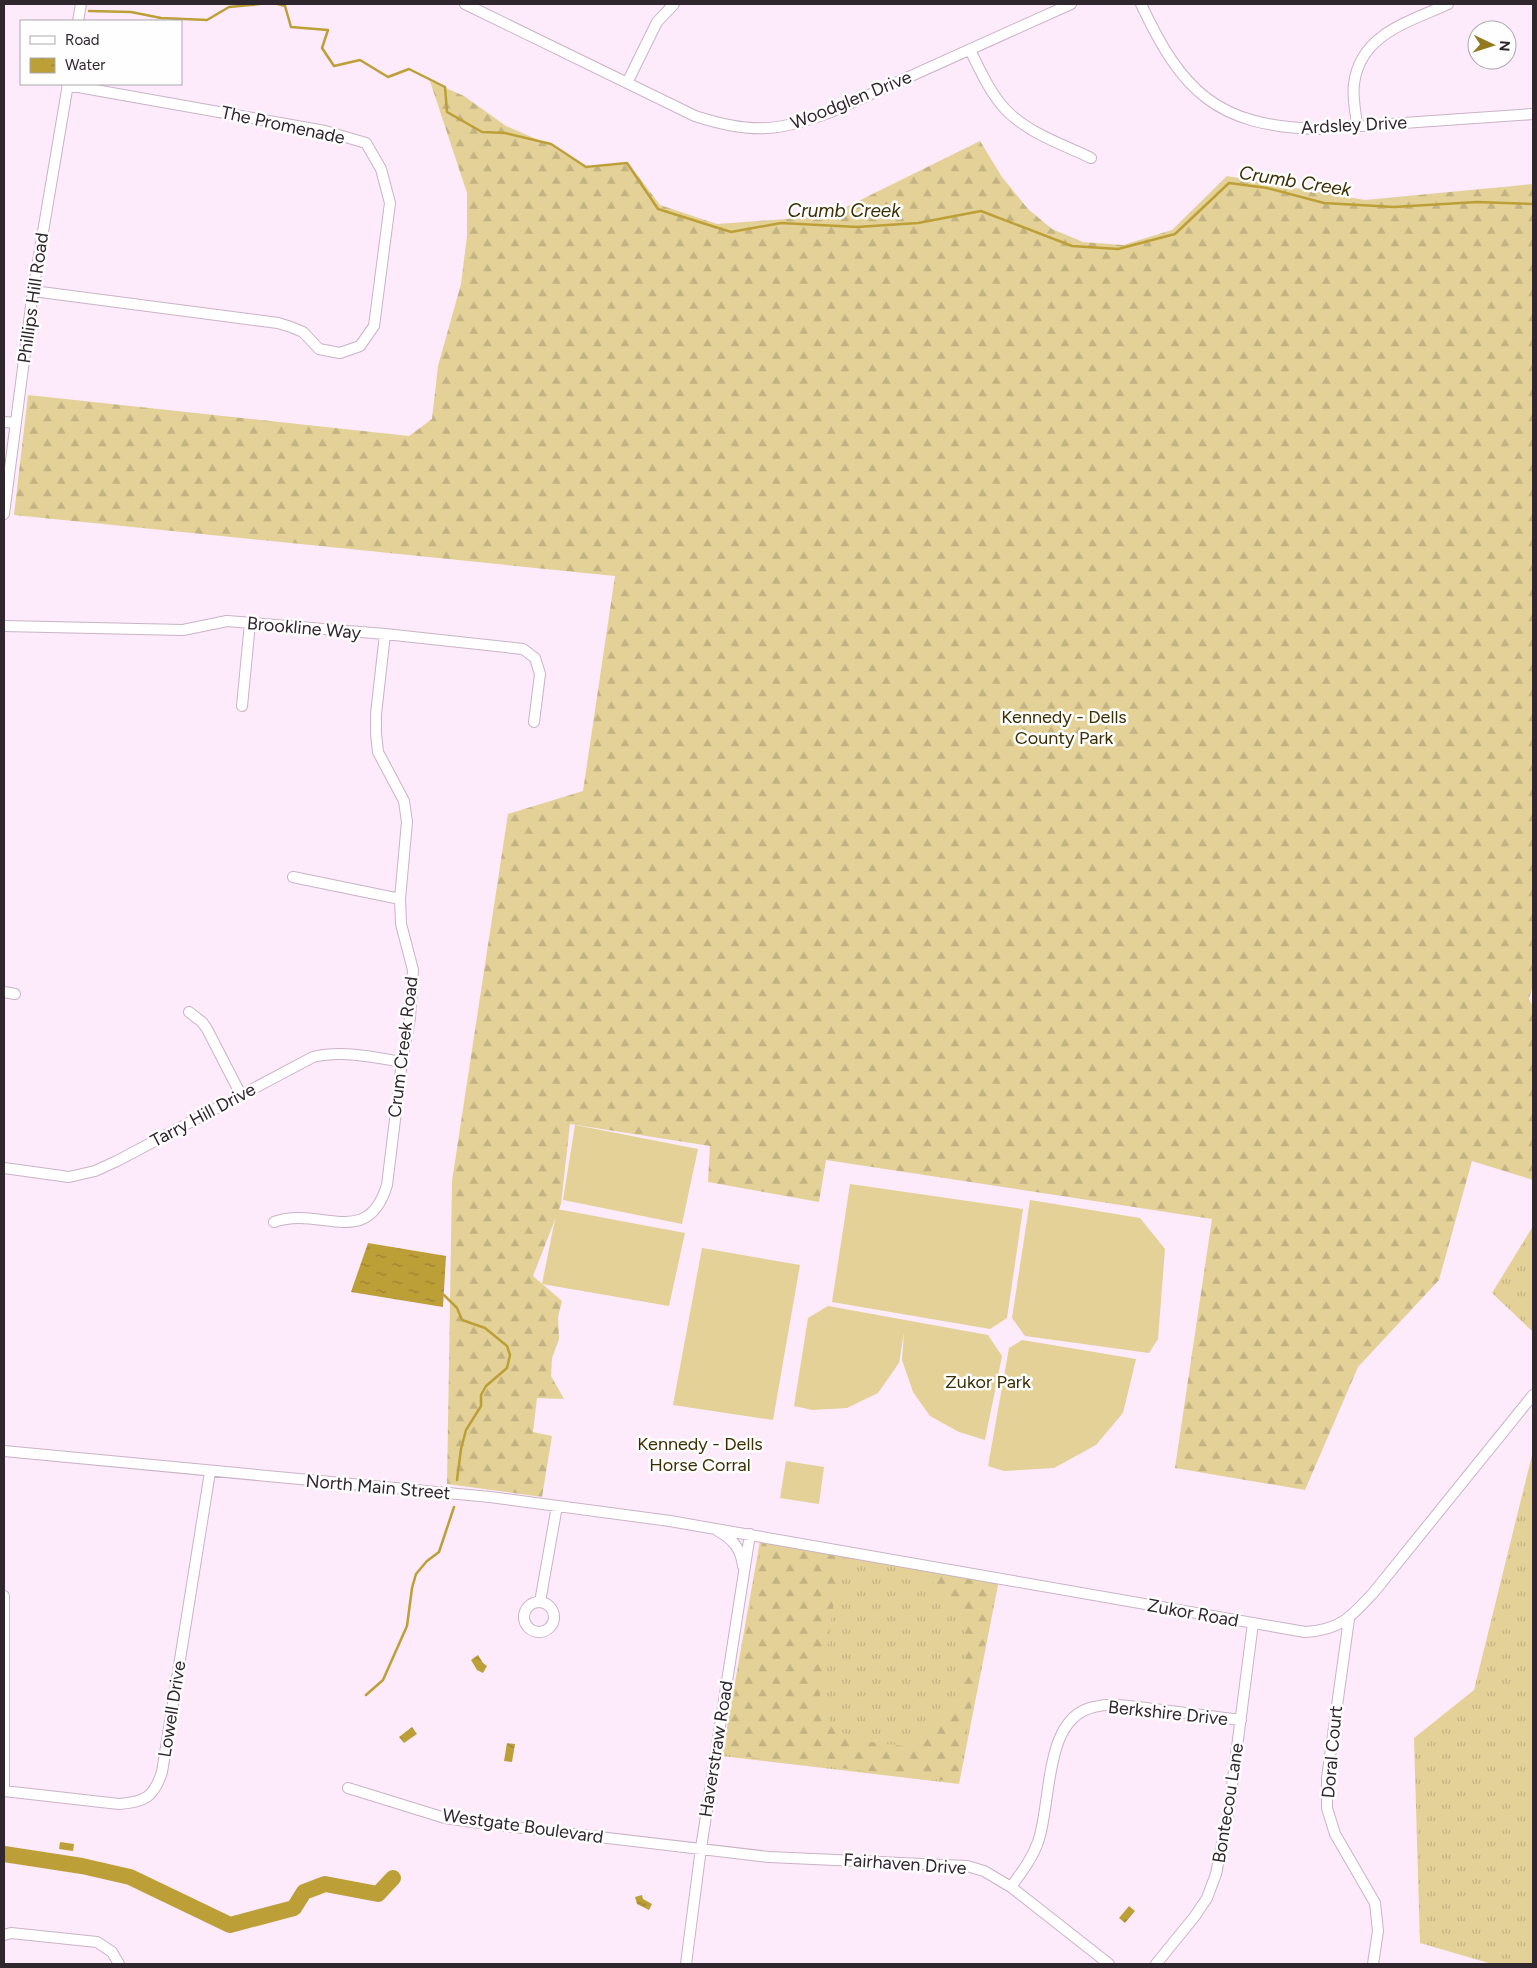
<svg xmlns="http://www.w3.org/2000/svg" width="1537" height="1968" font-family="Figtree,sans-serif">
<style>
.grass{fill:url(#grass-tufts)}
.forest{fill:url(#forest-firs)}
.pitch{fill:#e3d197}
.water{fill:url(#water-ripples)}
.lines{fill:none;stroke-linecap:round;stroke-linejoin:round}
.stream{stroke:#bd9f38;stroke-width:2.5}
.river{stroke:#bd9f38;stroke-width:16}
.minor-casing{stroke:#cab3c7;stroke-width:12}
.minor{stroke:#fff;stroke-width:10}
.labels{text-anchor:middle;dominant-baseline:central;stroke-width:5;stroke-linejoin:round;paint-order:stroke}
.street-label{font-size:18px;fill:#2f262e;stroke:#fefefe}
.park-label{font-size:18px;fill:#3b2f02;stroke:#fefefe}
.water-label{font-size:19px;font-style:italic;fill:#3b2f02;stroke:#fefefe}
</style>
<defs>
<pattern id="grass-tufts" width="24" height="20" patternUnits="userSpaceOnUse" patternTransform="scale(1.25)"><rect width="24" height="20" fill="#e3d197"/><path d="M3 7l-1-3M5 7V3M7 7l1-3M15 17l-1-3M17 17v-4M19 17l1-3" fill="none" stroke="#c3b382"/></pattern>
<pattern id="forest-firs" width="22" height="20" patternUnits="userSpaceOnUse" patternTransform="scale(1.25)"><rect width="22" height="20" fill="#e3d197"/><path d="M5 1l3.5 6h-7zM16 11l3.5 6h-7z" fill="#c3b382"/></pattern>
<pattern id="water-ripples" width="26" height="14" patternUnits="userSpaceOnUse" patternTransform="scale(1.25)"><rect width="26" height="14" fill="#bd9f38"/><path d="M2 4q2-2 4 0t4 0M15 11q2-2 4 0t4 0" fill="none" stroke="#9a8130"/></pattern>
</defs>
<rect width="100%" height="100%" fill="#fdeafb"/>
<path class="grass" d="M1533,1226v106l-41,-39z
M1533,1451v513h-41l-72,-21 -6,-205 60,-48z
M760,1541l239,39 -40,204 -237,-28z"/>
<path class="forest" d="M430,81l34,15 42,30 44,19 36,23 43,-4 31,41 57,19 111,-8 152,-75 22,36 26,32 24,20 31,13 40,3 49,-15 55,-54 138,24 168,-16v800l-4,15 4,8v173l-61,-19 -33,119 -81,87 -53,123 -130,-22 37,-249 -386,-59 -7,42 -111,-20 2,-36 -140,-22 -9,80 -28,72 29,25 -4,16 1,22 -7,19 -1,18 13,23 -27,-1 -4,34 19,4 -10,61 -95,-13 5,-303 56,-367 75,-23 32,-215 -601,-61 14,-120 381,41 23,-17 6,-53 23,-82 6,-48v-43z
M762,1543l79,13 -22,145 12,23 22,16 51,6 21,-10 33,-34 10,-60 -8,-21 -14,-23 -25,-29 75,12 -39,201 -233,-28z"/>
<path class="pitch" d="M575,1125l123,24 -16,75 -119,-24z
M850,1184l173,25 -16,109 -17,11 -158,-27z
M1030,1200l110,18 25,31 -7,90 -9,14 -124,-17 -13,-18z
M557,1209l128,24 -16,73 -127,-22z
M702,1248l98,17 -27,155 -100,-15z
M828,1306l160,29 14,21 -17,84 -26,-8 -29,-16 -17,-24 -11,-32 2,-28 -5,31 -21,30 -31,15 -35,2 -18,-4 14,-88z
M1022,1340l114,19 -13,54 -27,32 -42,23 -50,3 -16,-5 21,-118z
M786,1461l38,6 -5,37 -39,-6z"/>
<path class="water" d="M368,1243l78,13 -3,51 -92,-15z
M478,1655l5,8 4,3 -4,7 -6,-3 -6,-10z
M412,1727l5,7 -13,9 -5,-6z
M507,1743l8,1 -3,18 -8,-1z
M60,1842l14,2 -1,7 -14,-2z
M642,1895l1,4 9,5 -3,6 -12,-6 -2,-7z
M1129,1906l6,5 -10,12 -6,-5z"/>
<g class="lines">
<path class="stream" d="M278,4l7,2 6,21 37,3 -6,18 12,18 26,-6 28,17 21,-8 36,18 2,25 35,20 23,1 46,11 35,23 41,-4 31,46 73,23 50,-9 76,4 61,-4 63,-12 91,35 46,3 57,-15 54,-51 38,5 57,15 70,4 83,-5 56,2
M89,11l42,1 30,6 46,2 22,-13 31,-3
M444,1295l13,13 5,12 23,8 22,18 3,9 -3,13 -21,18 -5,9v11l-15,24 -5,19 -4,31
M366,1695l17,-15 24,-54 5,-38 4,-14 11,-13 12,-9 15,-45"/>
<path class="river" d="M4,1854l78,12 48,11 100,48 64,-17 10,-16 21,-8 53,10 15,-16"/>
<g class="minor-casing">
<path id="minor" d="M465,4l230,112c55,18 83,16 136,-4l240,-108
M1141,4c41,88 76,122 176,125l216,-15
M78,21l3,-17
M970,50c10,20 20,43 36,60 22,23 56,34 85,48
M627,83l30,-61 17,-18
M1357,126c-1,-13 -5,-29 -3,-42 6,-50 55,-62 94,-80
M33,291l245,32 13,4 12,5 16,17 21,4 20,-7 14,-20 16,-123 -9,-34 -15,-26 -41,-12 -258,-46
M4,422l12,1
M4,514l29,-223 35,-207
M4,626l179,4 44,-9 158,13 138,15 12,9 5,16 -6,48
M242,706l8,-83
M293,877l107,22
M4,992l11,2
M189,1012l13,10 5,7 34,66
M4,1168l65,9 26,-6 22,-10 196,-104c30,-7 59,0 89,5
M274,1222c46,-17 93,29 113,-37l15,-123 8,-44 3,-48 -12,-46 -1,-25 7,-77 -3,-21 -26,-49 -2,-18v-20l9,-80
M4,1451l486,46 180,24 635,111c36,-2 47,-16 69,-40l159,-197
M718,1531c15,8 23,18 25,35
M4,1596v195
M540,1602l17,-96
M524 1617a15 15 0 1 1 30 0a15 15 0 1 1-30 0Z
M1349,1619l-22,159v30l8,26 40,69 3,28 -5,33
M348,1788l97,30 27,4 297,35 198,9 17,5 27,16 98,77
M4,1791l115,13c26,-2 35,-7 43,-32l48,-300
M1011,1887c10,-14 21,-28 27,-45 14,-39 5,-125 56,-135 20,-5 40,0 60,2 29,4 58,7 87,11
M4,1935l7,-2 86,9 15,10 7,12
M686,1964l15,-116 49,-314
M1156,1964l39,-48 12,-18 9,-24 13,-65 24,-186"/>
</g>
<use href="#minor" class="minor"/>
</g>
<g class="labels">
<g class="street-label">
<text transform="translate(851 100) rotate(-22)">Woodglen Drive</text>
<text transform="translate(283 125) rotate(12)">The Promenade</text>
<text transform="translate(1354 125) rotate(-3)">Ardsley Drive</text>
<text transform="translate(33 298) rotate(-82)">Phillips Hill Road</text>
<text transform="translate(304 628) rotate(5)">Brookline Way</text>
<text transform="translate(403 1047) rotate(-83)">Crum Creek Road</text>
<text transform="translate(203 1115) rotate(-28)">Tarry Hill Drive</text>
<text transform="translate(378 1487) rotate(5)">North Main Street</text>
<text transform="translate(1193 1613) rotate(10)">Zukor Road</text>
<text transform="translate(172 1709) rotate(-81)">Lowell Drive</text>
<text transform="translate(1168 1713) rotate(6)">Berkshire Drive</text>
<text transform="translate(716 1749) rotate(-81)">Haverstraw Road</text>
<text transform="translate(1332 1752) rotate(-85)">Doral Court</text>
<text transform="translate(1228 1803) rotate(-81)">Bontecou Lane</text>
<text transform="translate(523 1826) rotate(8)">Westgate Boulevard</text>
<text transform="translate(905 1864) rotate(4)">Fairhaven Drive</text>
</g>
<g class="park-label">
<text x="1064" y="717">Kennedy - Dells<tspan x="1064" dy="21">County Park</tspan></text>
<text x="988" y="1382">Zukor Park</text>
<text x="700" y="1444">Kennedy - Dells<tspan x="700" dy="21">Horse Corral</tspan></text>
</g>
<g class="water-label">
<text transform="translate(1295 181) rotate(9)">Crumb Creek</text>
<text x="844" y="210">Crumb Creek</text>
</g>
</g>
<rect width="1537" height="1968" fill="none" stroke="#2f262e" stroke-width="10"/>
<rect x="20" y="20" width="162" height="65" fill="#fefefe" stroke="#aba8ab"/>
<rect x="30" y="36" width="25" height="8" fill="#ffffff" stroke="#aba8ab"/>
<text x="65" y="45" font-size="15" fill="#2f262e">Road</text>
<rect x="30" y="58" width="25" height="15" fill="url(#water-ripples)" stroke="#aba8ab"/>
<text x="65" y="70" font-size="15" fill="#2f262e">Water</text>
<g transform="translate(1492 45) rotate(94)"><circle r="24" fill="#fefefe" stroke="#aba8ab"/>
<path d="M0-4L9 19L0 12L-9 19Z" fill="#937a20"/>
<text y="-8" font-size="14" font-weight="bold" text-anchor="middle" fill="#2f262e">N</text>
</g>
</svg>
